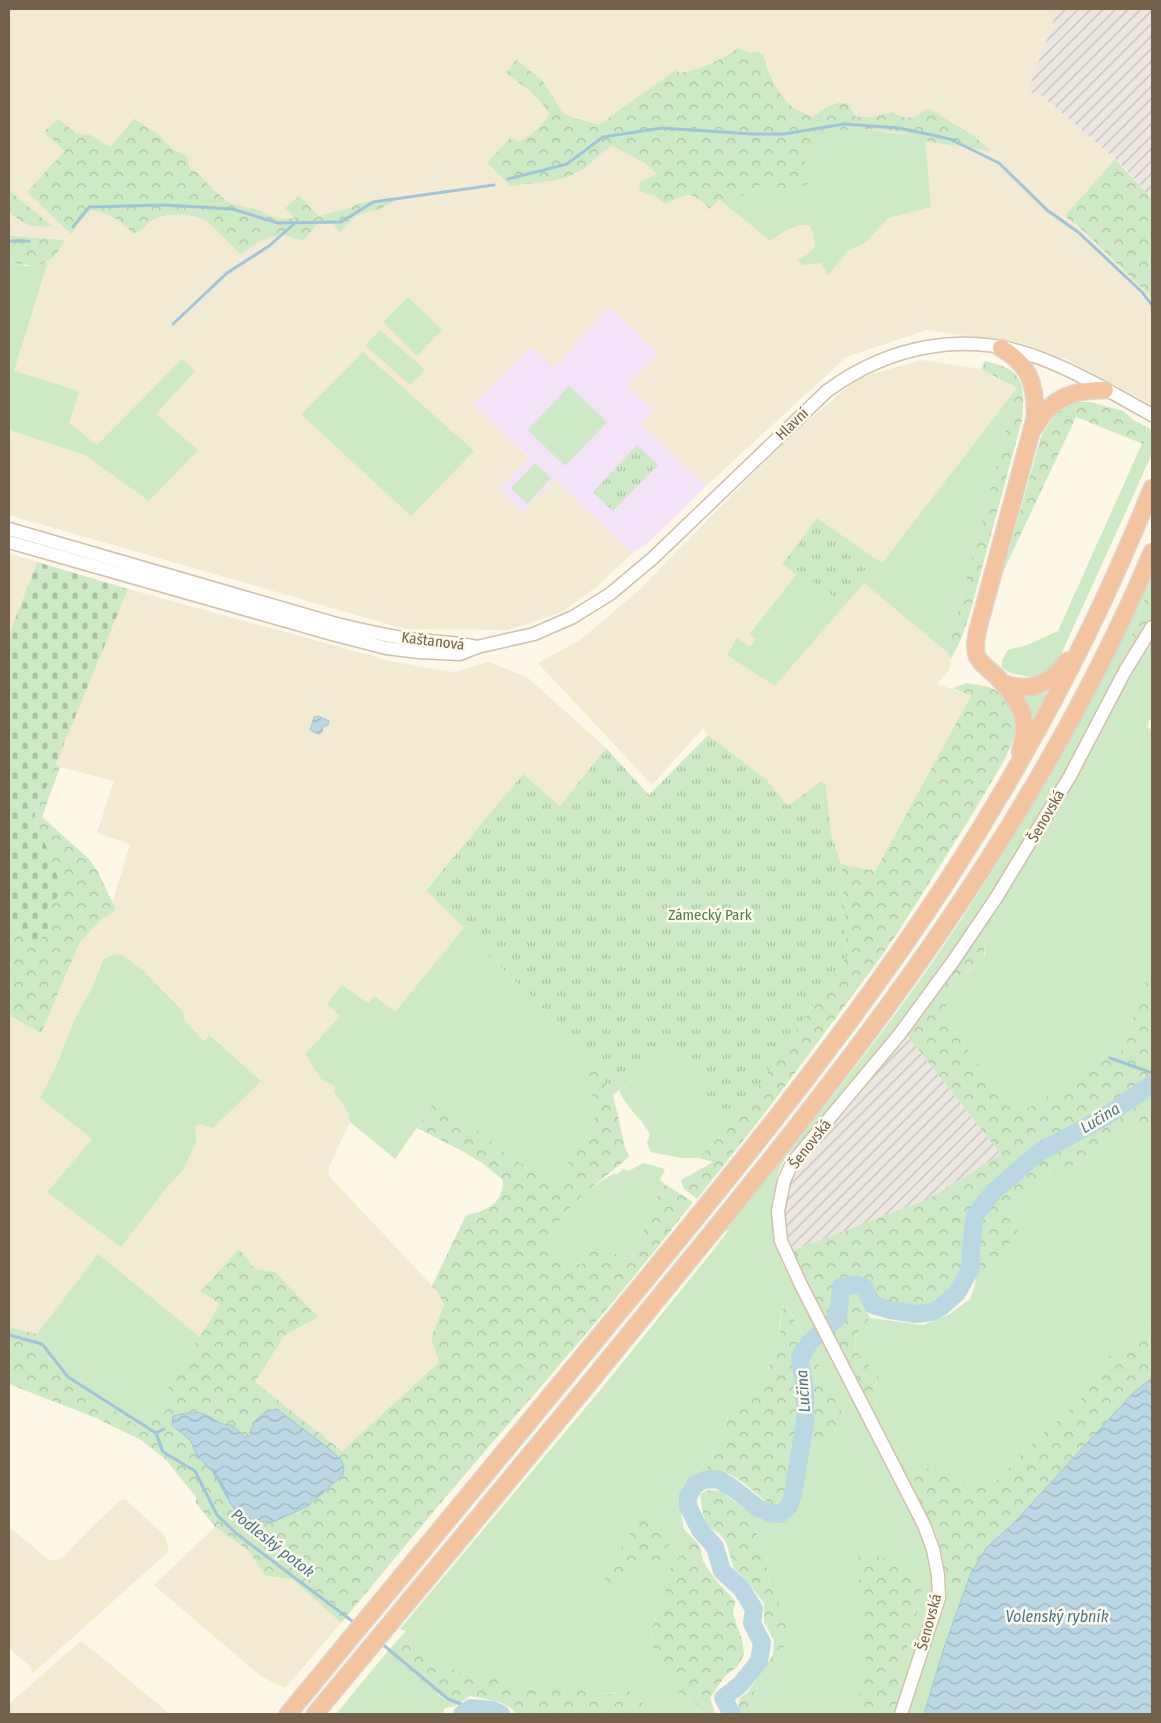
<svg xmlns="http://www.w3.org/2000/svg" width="1161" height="1723" viewBox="0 0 1161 1723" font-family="'Fira Sans Condensed',sans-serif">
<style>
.residential{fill:#f3ead4;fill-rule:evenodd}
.industrial{fill:url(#industrial-furrows)}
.education{fill:#f4e2f8}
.green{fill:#cde9c5}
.forest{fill:url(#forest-crowns)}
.cemetery{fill:url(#cemetery-stones)}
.park{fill:url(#park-tufts)}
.water{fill:url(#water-waves);stroke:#a1c5d6}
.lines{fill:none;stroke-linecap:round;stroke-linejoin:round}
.stream{stroke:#a1c5d6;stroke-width:3}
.river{stroke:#bbd7e4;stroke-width:18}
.secondary-casing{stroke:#d0c1aa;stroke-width:15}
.highway-casing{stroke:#dbd6d0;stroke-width:19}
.secondary{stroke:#fff;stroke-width:12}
.highway{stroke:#f3c49f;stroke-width:16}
.labels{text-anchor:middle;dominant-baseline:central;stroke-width:5;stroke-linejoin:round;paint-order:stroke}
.street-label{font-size:15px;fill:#74614b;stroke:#fefaec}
.park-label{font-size:15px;fill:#4e7f46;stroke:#fefaec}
.water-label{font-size:16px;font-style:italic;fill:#49768d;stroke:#fefaec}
</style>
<defs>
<pattern id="industrial-furrows" width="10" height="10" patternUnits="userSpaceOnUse" patternTransform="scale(1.25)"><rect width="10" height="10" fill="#ece7e0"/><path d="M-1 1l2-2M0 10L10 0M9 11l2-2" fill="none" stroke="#c4bfb8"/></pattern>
<pattern id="forest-crowns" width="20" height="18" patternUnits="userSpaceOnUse" patternTransform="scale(1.25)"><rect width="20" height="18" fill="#cde9c5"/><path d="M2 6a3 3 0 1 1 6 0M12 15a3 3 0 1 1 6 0" fill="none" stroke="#abc0a2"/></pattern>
<pattern id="cemetery-stones" width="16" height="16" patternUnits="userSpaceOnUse" patternTransform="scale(1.25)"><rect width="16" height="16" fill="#cde9c5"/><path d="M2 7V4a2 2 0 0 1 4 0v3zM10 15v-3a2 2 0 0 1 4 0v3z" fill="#abc0a2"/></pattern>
<pattern id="park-tufts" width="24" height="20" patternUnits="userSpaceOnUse" patternTransform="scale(1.25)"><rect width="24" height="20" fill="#cde9c5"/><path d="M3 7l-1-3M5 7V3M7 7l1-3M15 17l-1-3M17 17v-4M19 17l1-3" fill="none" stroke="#abc0a2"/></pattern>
<pattern id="water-waves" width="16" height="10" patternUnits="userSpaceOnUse" patternTransform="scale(1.25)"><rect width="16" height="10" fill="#bbd7e4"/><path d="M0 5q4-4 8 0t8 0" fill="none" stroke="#9db2bb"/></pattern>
</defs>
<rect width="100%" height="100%" fill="#fcf7e6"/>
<!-- residential -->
<g class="residential">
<path d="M9 9H1058L1027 93H1039L1115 159 1065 216 1086 233 1152 298V405L1066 359 1027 345 927 330 846 357 706 486 640 424 628 386 581 339 554 368 517 446 530 459 499 490 523 512 555 479 623 545 632 553 599 585 562 612 508 630 405 629 9 515V387L48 263 9 262Z"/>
<path d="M921 360 981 369 1017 388 882 563 817 518 782 564 796 575 749 633 756 639 750 647 775 686 864 582 947 652 951 659 950 669 937 684 971 696 875 871 841 864 831 833 826 786 788 806 766 779 708 735 703 728 652 785 538 663 580 640 638 591 793 433 859 378Z"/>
<path d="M9 553 37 562 9 635Z"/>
<path d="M128 589 394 662 453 672 489 662 528 678 606 748 560 806 523 775 426 889 464 928 395 1012 376 996 368 1003 342 985 340 1016 305 1054 335 1085 334 1092 348 1114 350 1122 330 1165 328 1175 437 1291 444 1305 431 1338 439 1362 342 1451 255 1382 285 1335 275 1273 255 1269 239 1249 201 1291 220 1304 200 1337 98 1255 37 1334 9 1327V1017L41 1032 80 942 101 920 116 910 112 904 130 844 97 833 114 781 60 767 55 764ZM122 955 144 971 183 1010V1020L204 1041 211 1035 261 1081 195 1128V1135L183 1170 163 1192H47L92 1139 40 1098 58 1062 74 1020 92 988 103 960Z"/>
<path d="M122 1499 126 1500 165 1536 169 1551 33 1673 30 1666 9 1648V1527L48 1559 57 1561 63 1557 92 1527Z"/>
<path d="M215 1527 248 1550 265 1576 292 1579 341 1623 285 1688 262 1677 154 1585Z"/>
<path d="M81 1641 89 1647 170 1714H9V1704Z"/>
</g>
<!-- industrial -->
<g class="industrial">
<path d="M1058 9H1152V199L1121 164 1039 93H1027Z"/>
<path d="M906 1034 1001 1154 928 1199 791 1251 785 1234 784 1222V1205L792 1178 808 1152 850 1103Z"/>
</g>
<!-- education -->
<path class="education" d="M609 307 658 353 628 386 654 410 640 424 706 486 648 543 632 553 623 545 555 479 523 512 499 489 530 458 473 404 532 346 554 368Z"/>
<!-- green -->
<g class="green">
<path d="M860 129 917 136 925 141 931 207 888 218 866 242 848 251 828 276 821 263 803 265 797 260 808 254 815 247 814 235 810 226C796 221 781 234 770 241L719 199C737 200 744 197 758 185L770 188 795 190 814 180C803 163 801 159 812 139L809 133 834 130Z"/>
<path d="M9 262 26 266 48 262 14 371 79 391 69 423 97 445 182 359 195 371 156 414 198 450 149 501 85 455 9 430Z"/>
<path d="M408 297 442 330 417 356 383 322Z"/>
<path d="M380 330 425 370 410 385 365 345Z"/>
<path d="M363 352 474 451 411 516 301 414Z"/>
<path d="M569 386 607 422 565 466 528 430Z"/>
<path d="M1017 388 947 652 864 583 775 686 727 655 737 638 750 647 756 639 749 634 796 575 782 564 817 518 882 563Z"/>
<path d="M1149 428 1152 430V454L1058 661 1036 678 1010 673 1002 668V660L1008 650 1027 645 1058 631Z"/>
<path d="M535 463 551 478 527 504 511 488Z"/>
<path d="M1152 571V582L1133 627 1131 644 1137 639 1077 751 1026 840 970 930 902 1023 811 1135 788 1154 782 1164 777 1176 774 1202V1224L775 1243 783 1264 901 1491 926 1545 932 1574V1603L917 1654 903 1687 898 1679 920 1604 895 1562 872 1555 863 1604 865 1618 860 1631 866 1660 861 1680 857 1714H752L751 1706 756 1687 767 1674 784 1647 790 1631 775 1594 769 1585 766 1554 756 1532 754 1521 757 1518C763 1520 770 1523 777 1522 798 1519 804 1469 805 1451L838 1429 849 1426 810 1347 784 1300 779 1329 778 1342 765 1378 740 1401 728 1417 718 1450 702 1475 683 1486 679 1500 686 1542 685 1549 666 1573V1591L651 1631 652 1645 659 1670 671 1680 680 1694 696 1703 698 1707 696 1714H656L646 1708 640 1700 615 1692 599 1695 560 1684 547 1690 524 1688 506 1682 495 1676H472L448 1667 429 1656 412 1650 406 1631 400 1629 598 1393 716 1247 728 1231 726 1230C791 1148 859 1066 920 980 1010 852 1088 715 1152 571Z"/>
<path d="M1152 638V719L1149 721 1147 727 1152 730V971L1139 995 1126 1046 1119 1053 1089 1061 1066 1084 1051 1094 1028 1108 1017 1109 1007 1106 985 1082 981 1067 956 1034 946 1010V996L952 984 959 976 972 969 985 954 984 947 986 940 978 936C1009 889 1039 842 1066 794 1095 742 1121 688 1152 638Z"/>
<path d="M1047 693 1033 718 1024 696Z"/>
<path d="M462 930 528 993 588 1054V1086L597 1106V1112L587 1137 577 1146 561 1176 552 1187 441 1103 435 1102 395 1159 350 1122 348 1113 334 1092 335 1086 322 1080 305 1054 340 1016 327 1004 342 985 368 1003 375 996 395 1012Z"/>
<path d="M114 954 122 955 144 971 183 1011 184 1020 204 1041 210 1035 261 1081 213 1128 200 1124 195 1128 196 1143 183 1170 163 1192 121 1247 47 1192 92 1139 40 1098 58 1062 74 1020 92 988 103 960Z"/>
<path d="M665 1041 685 1054 708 1074 696 1092 737 1117 699 1158H681L651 1152 647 1143 650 1134C641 1118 627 1108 619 1091L644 1071Z"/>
<path d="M1152 1122V1324L1109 1356 1081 1400 1030 1445 997 1480 984 1483 973 1485 951 1472 919 1468 905 1477 872 1410 877 1407C873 1397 870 1392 877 1383 875 1379 874 1371 872 1368 869 1365 865 1363 862 1360 848 1345 858 1330 870 1318L923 1325 950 1314 970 1299 974 1288 988 1268 1015 1238 1018 1230 1008 1217 1016 1203 1046 1178 1083 1161 1098 1147 1120 1135 1127 1128 1145 1126Z"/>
<path d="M643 1163 665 1169 660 1180 666 1185 661 1188 631 1260 592 1245 581 1265 544 1248C558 1216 585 1189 615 1173L616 1175 623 1169 629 1171Z"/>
<path d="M98 1254 200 1337 143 1429 70 1382 42 1348 37 1334Z"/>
<path d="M971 1573 944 1648 924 1714H907L947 1594 954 1592Z"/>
<path d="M388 1651 442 1698 455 1706 445 1708 442 1714H336Z"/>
</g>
<!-- forest -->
<g class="forest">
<path d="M738 48 750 53 757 52 764 55C764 70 782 100 795 109 800 112 808 114 813 117 824 110 834 99 848 104L856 117H872L892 112C909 121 913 119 928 108L974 136 991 151 925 141C900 125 838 129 809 133L813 139C802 156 802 165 815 180L795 190 770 188 758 185C744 197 738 200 719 199L710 209C703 203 693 191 683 196 675 199 672 202 664 203L654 195 646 194 639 190 640 182 657 174 645 163 613 146C599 152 597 159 586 167 566 183 535 182 511 186L487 163 511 137 519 142C532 135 541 127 549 115 542 97 521 85 506 73L516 60 542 80 562 112 571 117 599 125 677 69 679 73C700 70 721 60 738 48Z"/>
<path d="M58 119 77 134 91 135 106 145 111 146 134 119 159 135 172 149 187 156 190 169 198 173 208 185 224 199 232 204 258 210 279 219 295 218 285 208 299 196 319 216 350 208 359 203 394 198 397 200 378 210 370 211 356 216 340 232 333 223 317 224 303 241C298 240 293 237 288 236 268 233 255 245 240 254 231 245 216 228 206 221 192 213 170 213 156 218 147 222 143 231 134 234 119 220 112 214 91 210L80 221 71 234 27 192 65 151 44 132Z"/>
<path d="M1115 159 1152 199V298L1086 233 1065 216Z"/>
<path d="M9 190 52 226C29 228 27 225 9 212Z"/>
<path d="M9 236 64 240C53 267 35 268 9 262Z"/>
<path d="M985 361C1024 369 1025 384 1022 420L969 616 961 639 951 659 947 652 1017 388 981 369Z"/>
<path d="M1078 402H1091L1123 411 1133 420 1149 428 1143 444 1076 417 1003 572 1041 437 1057 410Z"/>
<path d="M1152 582V619L1137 639 1131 644 1133 627Z"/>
<path d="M967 683 990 687 1003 695 1014 716 1015 735 1005 759 970 818 898 932 878 961 771 1105 697 1199 683 1188 681 1180 713 1162 699 1158 737 1117 847 956 841 864 875 871 971 696 952 688Z"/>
<path d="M55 764 60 767 42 817 89 859 98 872 116 910 101 920 80 942 41 1033 9 1016V924L37 944 49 928 51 904 63 891 43 838 33 819Z"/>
<path d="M978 936 986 940 984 947V958L981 963 959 976 952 984 946 996V1010L956 1034 981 1067 985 1082 1007 1106 1017 1109 1028 1108 1051 1094 1066 1084 1089 1061 1119 1053 1126 1046 1139 995 1152 971V1122L1145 1126 1127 1128 1120 1135 1098 1147 1083 1161 1046 1178 1016 1203 1008 1217 1018 1230 1015 1238 988 1268 974 1288 978 1269V1245L983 1216 997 1197 1038 1164 1031 1153 1009 1173 995 1180 975 1206 972 1217 967 1245 966 1269 953 1290 937 1303 920 1308 886 1302 875 1296 868 1283 859 1280 832 1284C837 1297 838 1312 827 1323L791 1251 928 1199 1001 1154 906 1034Z"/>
<path d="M588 1054 613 1095 625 1147 629 1157C598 1183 560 1208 544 1248L581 1265 592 1245 631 1260 661 1188 666 1185 693 1202C616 1302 532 1396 450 1492 413 1536 377 1580 341 1623L292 1579 265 1576 248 1550 215 1527 196 1503V1497L167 1461 141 1440 96 1418 9 1384V1327L37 1334 42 1348 70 1382 143 1429 220 1304 201 1291 239 1249 255 1269 275 1272 318 1317 285 1335 255 1382 342 1451 439 1362 431 1338 444 1305 437 1291 432 1286 466 1215C486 1212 504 1203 503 1180L482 1163 466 1153 417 1128 434 1102 441 1103 552 1187 561 1176 577 1146 587 1137 597 1112V1106L588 1086Z"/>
<path d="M845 1291H854L859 1294 870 1318C842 1347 857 1353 879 1375 874 1392 869 1388 877 1407L872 1410 832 1330C847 1315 847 1313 845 1291Z"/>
<path d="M784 1300 807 1343 798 1359 802 1391 803 1409 785 1492 780 1503 771 1506C758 1495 741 1478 726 1473 718 1471 710 1473 702 1475L718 1450 728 1417 740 1401 765 1378 778 1342Z"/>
<path d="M1152 1324V1378L1133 1393 1012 1525 987 1547 971 1573 954 1592 947 1594 942 1555 936 1534 905 1477 919 1467 951 1472 973 1485 984 1483 997 1480 1030 1445 1081 1400 1109 1356Z"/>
<path d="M810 1347 849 1426 838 1429 805 1451 808 1422 807 1388 803 1358Z"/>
<path d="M707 1490 720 1491 757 1518 754 1521 756 1532 766 1554 769 1585 775 1594 780 1605 787 1611 790 1618V1631L784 1647 767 1674 756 1687 751 1706 752 1714H741L738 1706 740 1698 748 1692 773 1655 774 1640 764 1622V1603L747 1581 734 1569 726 1542 719 1533 707 1526 703 1513 700 1495Z"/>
<path d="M647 1517 654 1519 659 1534 668 1537 671 1541C664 1558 660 1567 640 1561L627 1580 617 1588 609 1586 605 1580 606 1571 635 1526Z"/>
<path d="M683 1528 700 1546 703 1561 714 1578 735 1601 733 1614 742 1640 744 1655 737 1667 725 1676 710 1698 715 1714H696L698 1707 696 1703 680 1694 671 1680 659 1670 652 1645 651 1631 666 1591V1573L685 1549 686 1542Z"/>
<path d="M858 1550 895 1562 922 1583 920 1604 898 1679 903 1687 894 1714H857L861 1680 866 1660 860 1631 865 1618 859 1584Z"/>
<path d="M406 1631 412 1650 429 1656 448 1667 472 1676H495L506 1682 524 1688 547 1690 560 1684 599 1695 629 1691C640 1698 645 1708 656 1714H516C508 1701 484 1699 470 1696L455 1706 429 1688 388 1651Z"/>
</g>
<!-- cemetery -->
<path class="cemetery" d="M37 562 128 589 33 819 43 838 63 891 51 904 49 928 37 945 9 924V635Z"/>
<!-- park -->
<g class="park">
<path d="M637 445 658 465 613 511 593 492Z"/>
<path d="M816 521 873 560 839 600 785 562Z"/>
<path d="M708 735 766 779 788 806 822 781 826 786 831 833 841 864 847 956 737 1117 696 1092 708 1074 685 1054 665 1041 644 1071 613 1095 588 1054 528 993 462 930 464 928 426 890 523 774 560 806 606 748 649 795Z"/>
</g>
<!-- water -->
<g class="water">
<path d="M318 716 329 721 328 725 323 727 322 732 318 734 310 730 314 717Z"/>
<path d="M1152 1378V1714H924L944 1648 971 1573 987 1547 1012 1525 1133 1393Z"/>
<path d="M277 1409 332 1451 342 1461 344 1469 343 1475 308 1506 273 1522H251L239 1516 230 1503 221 1479 198 1457 190 1440 172 1425 173 1416C183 1414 197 1410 206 1415 218 1420 218 1425 232 1425L245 1437H249C253 1419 260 1413 277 1409Z"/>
</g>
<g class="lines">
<!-- stream -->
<g class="stream">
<path d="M508 179 567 164 603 137 662 128 752 134H784L844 124 899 128 950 139 999 163 1047 210 1078 232 1142 292 1152 305"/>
<path d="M73 227 89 207 164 205 232 209 278 223 341 222 373 202 494 185"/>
<path d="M9 241H29"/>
<path d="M173 324 227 273 269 246 295 223"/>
<path d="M1110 1058 1152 1073"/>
<path d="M9 1335 42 1344 68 1377 156 1433 163 1452 195 1471 217 1515 237 1534 356 1624"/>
<path d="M156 1433 164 1429"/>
<path d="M213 1470 228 1497"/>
<path d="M381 1643 448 1699 471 1708"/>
</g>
<!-- river -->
<g class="river">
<path d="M462 1714 471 1708 492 1710 501 1714"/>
<path d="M732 1714 723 1698 741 1684 759 1661 762 1643 752 1623 754 1609 741 1588 722 1571 715 1547 700 1530 688 1506V1496L695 1485 704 1480 718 1479 734 1489 758 1508 769 1513 780 1514 789 1506 793 1494 805 1422V1392L800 1358 809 1343 838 1317 841 1287 856 1285 864 1287 873 1305 890 1310 916 1314 932 1312 941 1307 957 1293 970 1270 971 1247 975 1215 994 1191 1038 1153 1103 1118 1152 1084"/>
</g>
<defs>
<g id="secondary">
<path d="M9 529 333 623C361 630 389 637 418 640 438 642 457 642 477 647"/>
<path d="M9 542 332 634 386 648 419 652 460 654 477 647 534 634 573 617 610 594 653 558 827 391C890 345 965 330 1040 358 1079 373 1116 395 1152 415"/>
<path d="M901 1714 939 1598 938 1575 933 1549 924 1525 801 1285 781 1241 778 1211 784 1181 792 1163 899 1035 954 960 996 898 1070 776 1125 671 1152 627"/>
</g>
<g id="highway">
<path d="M1001 348C1030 365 1036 385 1035 418L978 629C976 638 974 648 977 656 980 663 987 668 993 673 1017 697 1032 716 1020 751"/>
<path d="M1036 426C1049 398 1076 389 1105 390"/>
<path d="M1004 684C1033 692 1049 685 1067 661"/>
<path d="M288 1714C400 1578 513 1442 625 1305 737 1169 849 1031 946 883 1027 758 1097 626 1152 488"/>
<path d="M315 1714C370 1647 426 1581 481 1514 550 1431 619 1347 687 1263 869 1041 1040 818 1152 552"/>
</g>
</defs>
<!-- secondary casing -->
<use href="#secondary" class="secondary-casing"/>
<!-- highway casing -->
<use href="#highway" class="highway-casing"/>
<!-- secondary -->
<use href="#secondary" class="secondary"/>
<!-- highway -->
<use href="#highway" class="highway"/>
</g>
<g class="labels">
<!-- street labels -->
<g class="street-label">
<text transform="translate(792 424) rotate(-44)">Hlavní</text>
<text transform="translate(433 641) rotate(7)">Kaštanová</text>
<text transform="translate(1046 816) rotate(-60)">Šenovská</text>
<text transform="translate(810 1144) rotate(-52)">Šenovská</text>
<text transform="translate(929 1622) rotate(-75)">Šenovská</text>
</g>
<!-- park labels -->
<g class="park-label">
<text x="710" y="915">Zámecký Park</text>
</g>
<!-- water labels -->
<g class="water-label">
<text transform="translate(1100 1118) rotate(-31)">Lučina</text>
<text transform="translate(803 1391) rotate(-94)">Lučina</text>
<text transform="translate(273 1543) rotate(38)">Podleský potok</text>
<text x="1057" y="1616">Volenský rybník</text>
</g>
</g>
<!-- border -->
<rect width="1161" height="1723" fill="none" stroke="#74614b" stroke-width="20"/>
</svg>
